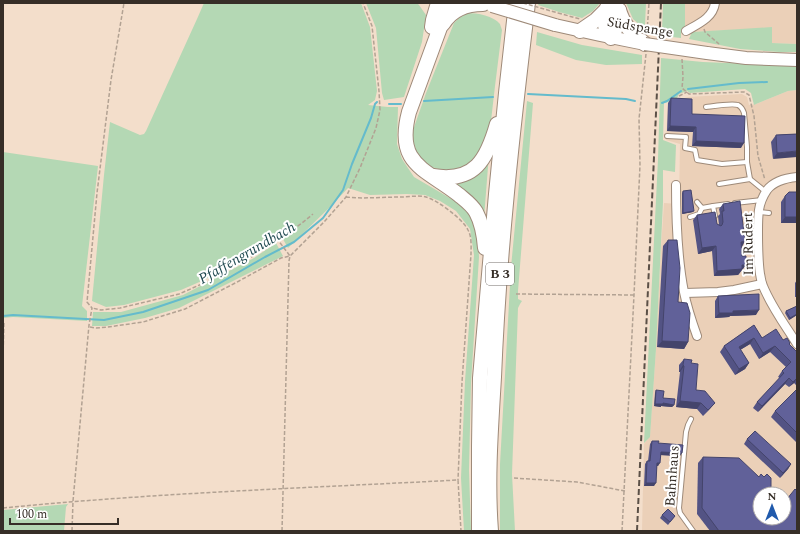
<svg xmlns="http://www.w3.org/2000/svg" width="800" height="534" viewBox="0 0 800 534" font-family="Spectral,serif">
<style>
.built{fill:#ebd0b8;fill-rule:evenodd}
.green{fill:#b4d8b4}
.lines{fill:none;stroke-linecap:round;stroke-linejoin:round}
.stream{stroke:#64bbcc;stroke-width:2}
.service-casing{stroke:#9e8a79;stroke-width:6}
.minor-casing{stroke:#9e8a79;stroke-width:10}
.secondary-casing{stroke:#9e8a79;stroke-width:14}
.trunk-casing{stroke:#9e8a79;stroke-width:16}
.path{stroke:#b2a293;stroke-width:1.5;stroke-dasharray:4 2;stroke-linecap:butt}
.service{stroke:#fff;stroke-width:4}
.minor{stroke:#fff;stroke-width:8}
.secondary{stroke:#fff;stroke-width:12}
.trunk{stroke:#fff;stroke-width:14}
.rail{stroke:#5b5047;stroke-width:2;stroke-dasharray:6 3;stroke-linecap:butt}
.secondary-bridge-casing{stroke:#9e8a79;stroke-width:14;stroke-linecap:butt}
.path-bridge{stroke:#b2a293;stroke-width:1.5;stroke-dasharray:4 2;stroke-linecap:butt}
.secondary-bridge{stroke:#fff;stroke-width:12}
.wall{fill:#535384}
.shaded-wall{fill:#44446b}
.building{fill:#616199;stroke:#44446b}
.labels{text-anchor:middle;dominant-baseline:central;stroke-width:4;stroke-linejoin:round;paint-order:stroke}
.shield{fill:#fff;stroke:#726d68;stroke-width:1}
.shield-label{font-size:13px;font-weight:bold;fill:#362e27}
.street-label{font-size:14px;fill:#362e27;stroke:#fff}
.water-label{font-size:15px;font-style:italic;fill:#1f484f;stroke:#fff}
</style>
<rect width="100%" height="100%" fill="#f3decb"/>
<!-- built -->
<g class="built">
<path d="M685 3H797V44L772 43V28L692 32 685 27Z"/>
<path d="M797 90V531H642L644 444 650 436 656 349 661 248 664 203 679 204 680 144 666 140 668 103 688 97 742 94 747 97 749 105 756 104 788 91ZM760 494H784V518H760Z"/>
</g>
<!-- green -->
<g class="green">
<path d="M204 3H361L370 27 377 91 375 100 368 105 388 107H398L397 144 402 159 414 177 460 204 470 211 477 222 479 257 471 383 469 470 471 531H464L461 478 465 381 474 255 470 229 456 211 440 201 425 195 407 194 370 195 348 188 332 205 288 248 279 232 251 253 204 280 181 290 124 305 106 307 92 301 104 175 110 122 140 135 144 134 146 131 197 19Z"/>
<path d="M366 3H417L419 5 426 15 422 42 404 97 384 100 382 93 376 28Z"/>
<path d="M539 3H600L593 11 582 18 559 12 538 5Z"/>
<path d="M626 3H646L645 25H640L633 19Z"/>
<path d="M663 3H685V27L681 33V38L663 36 662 32Z"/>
<path d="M468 13C477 13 494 16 500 24 500 24 502 30 502 30L495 86 491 121 481 152 465 168 454 171 442 170 428 166 421 161 412 145 413 130 426 93 454 23 459 18Z"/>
<path d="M772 27V43L797 44V52H779L740 49 689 39 692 32Z"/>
<path d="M537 32 582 45 642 55V64L606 65 576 60 536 45Z"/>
<path d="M661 58 703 62 797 66V90L788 91 756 104 754 105 751 93 745 89 690 93 687 91 679 94 676 100 664 103 663 140 676 145 675 172 663 170V202L656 349 650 437 644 443 658 159Z"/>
<path d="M527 101 533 103 518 291V299L522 301 520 304 518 308 512 474 515 531H500V464L511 267Z"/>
<path d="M3 152 98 166 82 306 87 311V321L13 317 3 318Z"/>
<path d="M489 154 484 218 443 179Z"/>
<path d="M276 243 283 256 179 308 145 318 106 326H92L93 312H121L183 295 254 258Z"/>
<path d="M68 504 66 507 64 531H3V510Z"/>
</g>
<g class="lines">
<!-- stream -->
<g class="stream">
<path d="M688 89 739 83 767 82"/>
<path d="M528 94 626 99 635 101"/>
<path d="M424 101 493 97"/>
<path d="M662 103 667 101 681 91"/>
<path d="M389 104H401"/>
<path d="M3 316 13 315 104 320 143 312 208 290 265 257 294 242 323 218 343 190 352 164 371 118 375 104 377 102"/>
</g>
<defs>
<g id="service">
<path d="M706 107C714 106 732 103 738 105 742 107 743 110 744 113L747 147V162L750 179 766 192"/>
<path d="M667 136 686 137 685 148 695 150 697 160 722 164 747 162"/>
<path d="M719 184 750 179"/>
<path d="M697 202 702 208 713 206"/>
<path d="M735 203 762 200"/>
<path d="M759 212 769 213"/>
<path d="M715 216 713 206 728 204"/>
<path d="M690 217 699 214 702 208"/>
<path d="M742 250 758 247"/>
<path d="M691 419 688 425 686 432 679 508 680 513 693 531"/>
</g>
<g id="minor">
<path d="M686 31C698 24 713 18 715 3"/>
<path d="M797 177C786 178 774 181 767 190 763 196 760 203 759 210 758 217 758 224 758 231 758 246 758 260 760 274 761 278 761 282 763 286 771 306 785 325 797 344"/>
<path d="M676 185C676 221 677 257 684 292 687 307 692 322 697 336"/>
<path d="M685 293 718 292 734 290 762 284"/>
</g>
<g id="secondary">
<path d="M555 25 600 35 645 44"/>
<path d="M707 53 746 58 797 60"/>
</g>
<g id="trunk">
<path d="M449 3 409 112C395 165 425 168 459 195 465 200 472 205 476 212 482 223 484 235 485 248"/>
<path d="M609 3C604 14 602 28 611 38 617 29 618 20 619 10"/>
<path d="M619 10C624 27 632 32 645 44"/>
<path d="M443 24C452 9 467 4 483 4"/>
<path d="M432 27 433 20 438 3"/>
<path d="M580 31 596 20 606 10"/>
<path d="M433 176C475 183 487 159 497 124"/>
<path d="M479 531V446L480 378 496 194 506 93 516 3"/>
<path d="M491 531C487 480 491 428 494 377 499 252 513 127 528 3"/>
</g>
</defs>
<!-- service casing -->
<use href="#service" class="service-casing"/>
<!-- minor casing -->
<use href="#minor" class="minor-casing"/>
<!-- secondary casing -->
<use href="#secondary" class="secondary-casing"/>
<!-- trunk casing -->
<use href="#trunk" class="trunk-casing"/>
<!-- path -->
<g class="path">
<path d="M558 13 580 19"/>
<path d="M704 29 705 32 719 44"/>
<path d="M647 32 649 3"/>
<path d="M682 59 683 77 682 88 689 94 744 92 749 95 754 116 758 156 765 180"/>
<path d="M679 96 687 92"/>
<path d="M346 197C364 199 383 197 401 197 409 197 418 195 426 197 437 200 463 219 468 230 472 237 471 247 471 254L462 382 458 480"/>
<path d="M278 240 302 223 313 214"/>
<path d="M516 294 634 295"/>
<path d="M90 327 96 328 108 327 143 322 185 309 239 281 281 258 290 256 278 240H275L253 256 204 283 179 294 120 308 101 310 92 308"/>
<path d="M3 357 4 322"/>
<path d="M514 478 577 482 625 491"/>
<path d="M3 508C154 493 306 488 458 480L461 531"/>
<path d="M72 531 73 501 89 325 92 308 87 302 97 193 111 80 124 3"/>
<path d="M282 531 289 261 290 256 324 222 346 197 360 168 376 128 380 110 379 91 372 26 363 3"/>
<path d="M622 531 634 295 640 165 639 119 646 54"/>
</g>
<!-- service -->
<use href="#service" class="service"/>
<!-- minor -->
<use href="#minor" class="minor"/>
<!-- secondary -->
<use href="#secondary" class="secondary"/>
<!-- trunk -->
<use href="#trunk" class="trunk"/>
<!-- rail -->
<path class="rail" d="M637 531 661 3"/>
<defs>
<g id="secondary-bridge">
<path d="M492 6 555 25"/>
<path d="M645 44 707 53"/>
</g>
</defs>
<!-- secondary-bridge casing -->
<use href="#secondary-bridge" class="secondary-bridge-casing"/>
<!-- path-bridge -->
<g class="path-bridge">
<path d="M523 3 558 13"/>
<path d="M637 29 641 33 647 34"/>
</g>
<!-- secondary-bridge -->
<use href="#secondary-bridge" class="secondary-bridge"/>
</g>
<!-- wall -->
<g class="wall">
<path d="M671 98 692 114 741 148 692 146 693 132 667 131 668 103Z"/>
<path d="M797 134 773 159 771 142 776 135Z"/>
<path d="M683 191 693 212 682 214V193Z"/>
<path d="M785 196 797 223H781V202Z"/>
<path d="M723 204 742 247H741L742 256 746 265 738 275 714 276 712 251 698 254 693 220 697 215 719 225 718 216 720 214 719 209Z"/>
<path d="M668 240 678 302 688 342 684 349 657 347 663 246Z"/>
<path d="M797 280V297H795V283Z"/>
<path d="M718 296 756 315 730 316 729 317 715 318V301Z"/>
<path d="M797 306V315L789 320 785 313 786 311Z"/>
<path d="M754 325 762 338 783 340 789 344 797 352V386L794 383 789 387 785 384 758 412 753 408 757 402 780 378 778 377 782 371 786 367 770 352 759 359 750 344 740 350 749 363 745 369 735 375 720 352 724 346Z"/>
<path d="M684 359 691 363 696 390 715 403 710 409 703 416 697 409 676 407 680 372H679V365Z"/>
<path d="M656 390 663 398 674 405 672 407 661 406V407L654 406 655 393Z"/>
<path d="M797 391V443L771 417 775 411Z"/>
<path d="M747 439 791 464 788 469 780 478 744 444Z"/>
<path d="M652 441 658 443 680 456 661 455 658 466H657L654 486H644L645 464 647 461H648L650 444Z"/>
<path d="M703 457 760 494 797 531H710L697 514 698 463Z"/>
<path d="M662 515 675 516 668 525 660 518Z"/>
</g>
<!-- shaded-wall -->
<g class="shaded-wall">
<path d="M670 126 696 127 693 132 667 131Z"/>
<path d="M696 141 744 143 741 148 692 146Z"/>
<path d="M797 151V157L773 159 777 153Z"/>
<path d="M694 211 693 212 682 214 683 213Z"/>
<path d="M785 217H797V223H781Z"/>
<path d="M745 241 742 247 737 248 741 242Z"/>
<path d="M716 246 712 251 698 254 702 248Z"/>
<path d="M742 265H746L738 275 714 276 717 271Z"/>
<path d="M759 310 756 315 730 316 729 317 715 318 719 313 733 311Z"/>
<path d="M797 314V315L789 320 790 318Z"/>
<path d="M754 338 750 344 735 353 739 347Z"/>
<path d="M662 341 688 342 684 349 657 347Z"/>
<path d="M775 346 770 352 759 359 763 353Z"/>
<path d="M749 363 745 369 735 375 739 369Z"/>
<path d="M683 365 684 366 680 372H679Z"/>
<path d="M789 378 785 384 758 412 762 406Z"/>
<path d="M797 378 794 383 789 387 793 382Z"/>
<path d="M680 401 701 403 697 409 676 407Z"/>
<path d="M663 403 674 405 672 407 661 406V407L654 406 655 404Z"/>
<path d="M661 452 682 453 680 456 659 455Z"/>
<path d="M657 463H660L658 466H655Z"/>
<path d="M791 464 788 469 780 478 783 473Z"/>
<path d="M646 483H656L654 486H644Z"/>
</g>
<!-- building -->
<g class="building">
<path d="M671 98 692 99V114L745 116 744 143 696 141V127L670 126Z"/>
<path d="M797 134V151L777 153 776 135Z"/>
<path d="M691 190 694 211 683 213V191Z"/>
<path d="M789 192H797V217H785V196Z"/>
<path d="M740 201 745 241 741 242 742 256H746V265H742V269L717 271 716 246 702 248 697 215 715 212 717 224 721 226 722 225 723 222 722 211H724L723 204Z"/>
<path d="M668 240H677L680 268 678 302 687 303 690 313 688 342 662 341Z"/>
<path d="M759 294V310L733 311V313H719L718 296Z"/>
<path d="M797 306V314L790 318 786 311Z"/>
<path d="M754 325 762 338 776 329 783 340 787 338 790 343 789 344 797 352V378L793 382 789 378 762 406 757 402 784 373 782 371 791 362 775 346 763 353 754 338 739 347 749 363 739 369 724 346Z"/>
<path d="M684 359 692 360 691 363 698 364 696 390 705 391 715 403 708 410 701 403 680 401 684 366 683 365Z"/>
<path d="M656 390 664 391 663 398 675 399 674 405 663 403V404H655Z"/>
<path d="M796 390 797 391V433L775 411Z"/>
<path d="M755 431 791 464 783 473 747 439Z"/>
<path d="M652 441H659L658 443 683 445 682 453 661 452 660 463H657L656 483H646L647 461H650Z"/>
<path d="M703 457 739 458 759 477 761 474 764 477 767 474 771 478V494H760V518H784V499H787L795 489 797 491V531H719L702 508Z"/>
<path d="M668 509 675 516 670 522 662 515Z"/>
</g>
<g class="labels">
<!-- shield labels -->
<rect class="shield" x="486" y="263" width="28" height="22" rx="3"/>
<g class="shield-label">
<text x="500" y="274">B 3</text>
</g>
<!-- street labels -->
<g class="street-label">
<text transform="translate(640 27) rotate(10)">Südspange</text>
<text transform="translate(748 244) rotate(-91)">Im Rudert</text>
<text transform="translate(672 476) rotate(-86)">Bahnhaus</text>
</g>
<!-- water labels -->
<g class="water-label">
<text transform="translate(247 253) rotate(-30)">Pfaffengrundbach</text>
</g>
</g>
<!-- border -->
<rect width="800" height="534" fill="none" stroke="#362e27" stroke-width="8"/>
<!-- north arrow -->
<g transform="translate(772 506)"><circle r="19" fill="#ffffff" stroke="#afaba9"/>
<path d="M0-3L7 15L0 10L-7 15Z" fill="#205aac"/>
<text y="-6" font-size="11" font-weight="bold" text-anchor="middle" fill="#362e27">N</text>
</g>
<!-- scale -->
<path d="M10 518v6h108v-6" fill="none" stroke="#362e27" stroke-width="2"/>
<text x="16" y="518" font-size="12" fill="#362e27" stroke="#ffffff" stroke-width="3" paint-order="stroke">100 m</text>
</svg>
